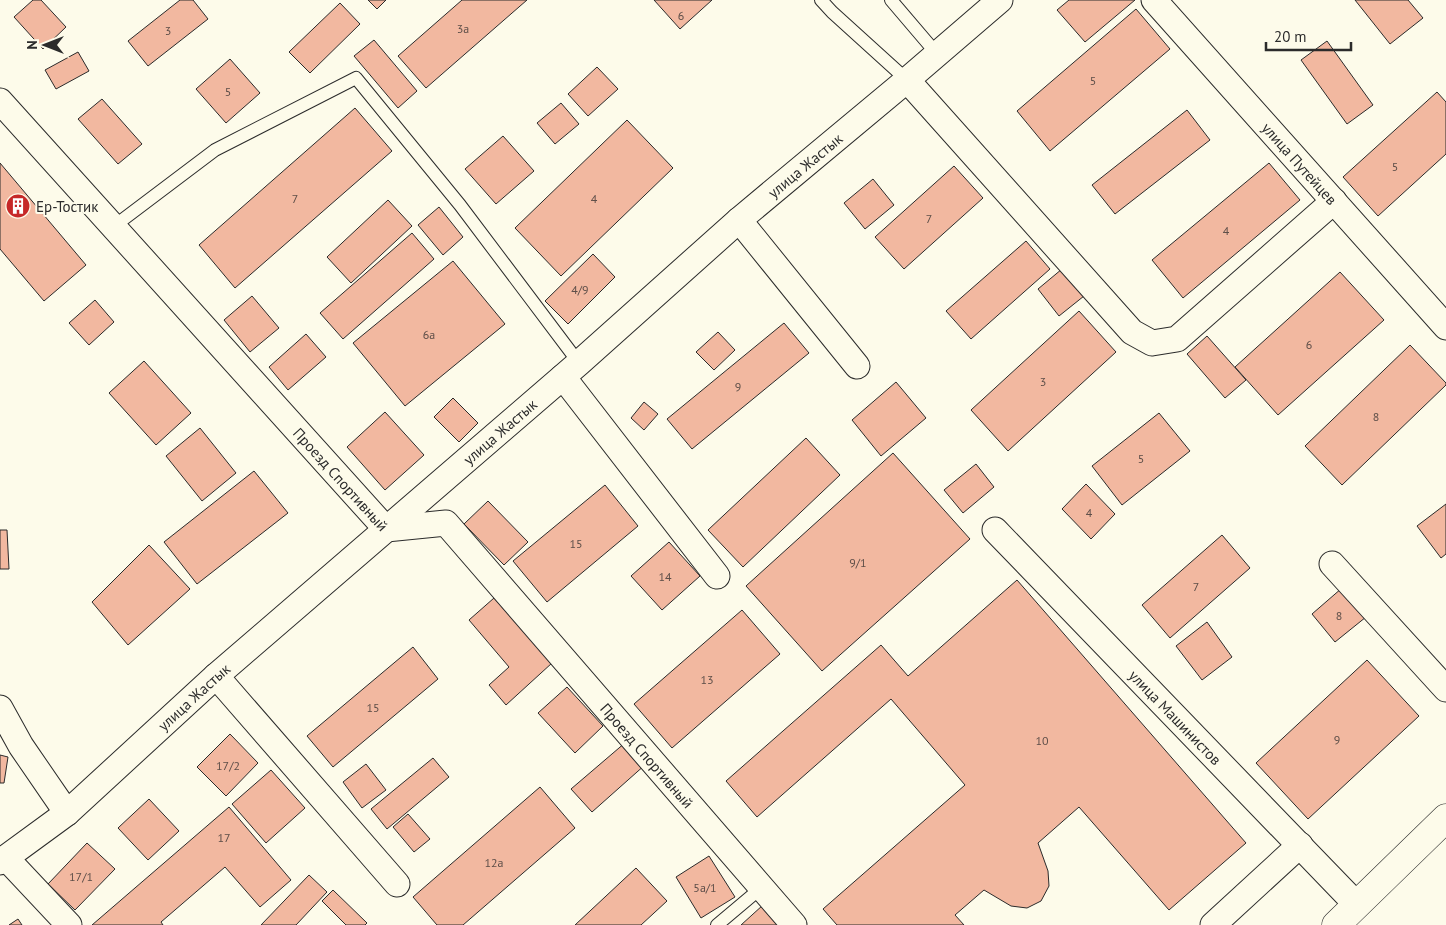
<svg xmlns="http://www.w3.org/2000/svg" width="1446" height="925" viewBox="0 0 1446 925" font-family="'PT Sans',sans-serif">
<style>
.building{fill:#f2b8a0;stroke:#2b2b2b}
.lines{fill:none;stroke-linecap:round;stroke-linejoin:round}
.service-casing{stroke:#2b2b2b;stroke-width:14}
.minor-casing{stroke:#2b2b2b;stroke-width:27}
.tertiary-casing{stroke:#2b2b2b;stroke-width:29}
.service{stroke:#fdfbea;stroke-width:12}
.minor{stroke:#fdfbea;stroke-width:25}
.tertiary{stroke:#fdfbea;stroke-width:28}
.labels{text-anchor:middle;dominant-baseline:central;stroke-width:4;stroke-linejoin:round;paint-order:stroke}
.number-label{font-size:12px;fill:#5d4e48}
.street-label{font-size:15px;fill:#2b2b2b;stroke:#fdfbea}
.poi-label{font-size:15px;fill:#2b2b2b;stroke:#fdfbea;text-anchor:start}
</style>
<rect width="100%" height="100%" fill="#fdfbea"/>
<!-- building -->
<g class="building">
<path d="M33 0H41L66 27 43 49 14 17Z"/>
<path d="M180 0H193L208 19 148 66 128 41Z"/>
<path d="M368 0H386L377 9Z"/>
<path d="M462 0H527L426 88 398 56Z"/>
<path d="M654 0H712L680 29Z"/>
<path d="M1069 0H1135L1085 42 1057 10Z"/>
<path d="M1355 0H1408L1423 18 1390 44Z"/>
<path d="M340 3 360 24 310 73 289 52Z"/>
<path d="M1136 9 1170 49 1050 151 1017 111Z"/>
<path d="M374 40 417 91 398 108 354 56Z"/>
<path d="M1327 41 1373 105 1347 124 1301 60Z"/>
<path d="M78 52 89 71 56 89 45 70Z"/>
<path d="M230 59 260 93 226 123 196 89Z"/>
<path d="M597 67 618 89 588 116 568 94Z"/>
<path d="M1437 92 1446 102V154L1378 216 1343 177Z"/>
<path d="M102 99 142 144 118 164 78 119Z"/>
<path d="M561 103 579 124 555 144 537 123Z"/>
<path d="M355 108 392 151 235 288 199 245Z"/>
<path d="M1187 110 1210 140 1115 214 1092 185Z"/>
<path d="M627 120 673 168 561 276 515 228Z"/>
<path d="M503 136 534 171 496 204 465 169Z"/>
<path d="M0 163 86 265 44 301 0 249Z"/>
<path d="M1269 163 1300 200 1183 298 1152 260Z"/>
<path d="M954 166 983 198 904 269 875 237Z"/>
<path d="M873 179 894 205 865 229 844 203Z"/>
<path d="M388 200 412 226 351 283 327 257Z"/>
<path d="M439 207 463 237 443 255 418 225Z"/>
<path d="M412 233 434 259 343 339 320 313Z"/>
<path d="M1026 241 1050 269 971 339 946 311Z"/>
<path d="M593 254 615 277 568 324 545 301Z"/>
<path d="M453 261 505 324 405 406 353 343Z"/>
<path d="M1062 269 1084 296 1059 316 1038 289Z"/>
<path d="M1340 272 1384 320 1278 415 1235 367Z"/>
<path d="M252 296 279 328 250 352 224 320Z"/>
<path d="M95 300 114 322 89 345 69 323Z"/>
<path d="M1079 311 1116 352 1008 451 971 410Z"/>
<path d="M784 323 809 353 692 449 667 419Z"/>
<path d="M718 332 735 350 714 370 696 352Z"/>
<path d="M306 334 326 357 288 390 269 367Z"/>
<path d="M1207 336 1246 380 1225 398 1187 354Z"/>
<path d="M1410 345 1446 383V385L1342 485 1305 446Z"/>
<path d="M144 361 191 413 156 445 109 393Z"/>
<path d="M896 382 926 418 881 456 852 420Z"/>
<path d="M453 398 478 423 459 442 434 417Z"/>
<path d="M644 402 658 414 644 430 631 418Z"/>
<path d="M385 412 424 455 385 490 347 447Z"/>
<path d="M1159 413 1190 451 1122 505 1092 466Z"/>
<path d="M200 428 236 473 202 501 166 456Z"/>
<path d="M806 438 840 475 743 567 708 530Z"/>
<path d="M893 453 970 539 822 671 746 586Z"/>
<path d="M976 464 994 487 963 513 944 490Z"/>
<path d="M254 471 288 513 197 584 164 542Z"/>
<path d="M1086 484 1115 514 1091 539 1062 509Z"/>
<path d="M605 485 638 526 547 602 513 561Z"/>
<path d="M488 501 528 542 504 565 464 524Z"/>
<path d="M1446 504V554L1441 558 1417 526Z"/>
<path d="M0 530H7L9 569H0Z"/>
<path d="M1222 535 1250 568 1170 638 1142 605Z"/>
<path d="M669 542 700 576 662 610 631 576Z"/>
<path d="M149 545 190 589 128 645 92 602Z"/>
<path d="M1017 580 1246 843 1169 910 1079 807 1038 843 1048 871 1049 886 1041 901 1027 908 1011 906 984 890 955 915 964 925H837L823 909 965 785 891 699 757 817 726 781 881 645 908 676Z"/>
<path d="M1342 588 1366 617 1335 642 1312 614Z"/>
<path d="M494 598 552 663 506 705 489 685 509 667 469 620Z"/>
<path d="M742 610 780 654 672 748 634 704Z"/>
<path d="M1207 622 1232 657 1202 680 1176 646Z"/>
<path d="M413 647 438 679 333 767 307 736Z"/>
<path d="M1367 660 1419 716 1308 819 1256 763Z"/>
<path d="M567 687 603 726 575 753 538 713Z"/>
<path d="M230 734 258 763 226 796 197 767Z"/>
<path d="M626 742 646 764 592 812 571 789Z"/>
<path d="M0 755 8 757 4 783H0Z"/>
<path d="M433 758 449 777 387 829 371 809Z"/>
<path d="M366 764 386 790 362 808 343 782Z"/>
<path d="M271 770 305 808 266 843 232 804Z"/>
<path d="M540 787 575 828 463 925H437L413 897Z"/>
<path d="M149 799 179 831 148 860 118 828Z"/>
<path d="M229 807 291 880 260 907 225 867 161 922 163 925H92Z"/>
<path d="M408 814 430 839 414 852 393 827Z"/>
<path d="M87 843 115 869 75 910 48 884Z"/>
<path d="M709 856 735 897 701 918 676 877Z"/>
<path d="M636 868 667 901 641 925H575Z"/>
<path d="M309 875 327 892 296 925H261Z"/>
<path d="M333 890 367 923 365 925H346L322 901Z"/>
<path d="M763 905 781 925H741Z"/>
<path d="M18 919 22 925H9Z"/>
</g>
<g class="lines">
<defs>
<g id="service">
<path d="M821 0 832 12 907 80"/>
<path d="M891 0 937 54"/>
<path d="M113 227 215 150 356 78 460 205 579 363"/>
<path d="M717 925 761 888"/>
</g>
<g id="minor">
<path id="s1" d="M1154 0 1446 327"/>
<path d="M907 80 1132 332 1152 343 1177 339 1334 201"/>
<path id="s2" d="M0 101 386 529 446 523 794 925"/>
<path d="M739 220 857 366"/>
<path d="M563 377 717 576"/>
<path id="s3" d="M995 530 1357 905"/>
<path d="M1332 564 1446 689"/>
<path d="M216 676 397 884"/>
<path d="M0 708 21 746 67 813"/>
<path d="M6 858 69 925"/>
<path id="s4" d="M0 862 67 813 216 676 579 363 739 220 907 80 1000 0"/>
<path d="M1213 925 1300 845"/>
</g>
<path id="tertiary" d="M1336 925 1446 818"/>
</defs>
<!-- service casing -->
<use href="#service" class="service-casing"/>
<!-- minor casing -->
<use href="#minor" class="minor-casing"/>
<!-- tertiary casing -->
<use href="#tertiary" class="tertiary-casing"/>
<!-- service -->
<use href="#service" class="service"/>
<!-- minor -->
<use href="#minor" class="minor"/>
<!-- tertiary -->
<use href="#tertiary" class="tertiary"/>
</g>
<!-- icons -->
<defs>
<symbol id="building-disc" viewBox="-11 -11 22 22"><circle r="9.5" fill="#c62828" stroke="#fdfbea"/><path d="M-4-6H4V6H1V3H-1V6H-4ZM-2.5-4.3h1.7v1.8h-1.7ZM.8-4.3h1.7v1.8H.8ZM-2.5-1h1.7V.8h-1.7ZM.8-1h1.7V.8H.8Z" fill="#fff"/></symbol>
</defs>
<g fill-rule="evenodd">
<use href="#building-disc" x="4" y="192" width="28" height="28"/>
</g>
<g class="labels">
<!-- number labels -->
<g class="number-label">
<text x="681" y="15">6</text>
<text x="463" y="28">3а</text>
<text x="168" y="30">3</text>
<text x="1093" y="80">5</text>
<text x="228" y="91">5</text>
<text x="1395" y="166">5</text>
<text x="295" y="198">7</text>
<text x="594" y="198">4</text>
<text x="929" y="218">7</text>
<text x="1226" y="230">4</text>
<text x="580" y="289">4/9</text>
<text x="429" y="334">6а</text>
<text x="1309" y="344">6</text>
<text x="1043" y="381">3</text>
<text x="738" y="386">9</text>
<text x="1376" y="416">8</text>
<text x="1141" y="458">5</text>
<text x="1089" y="512">4</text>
<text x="576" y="543">15</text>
<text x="858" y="562">9/1</text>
<text x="665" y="576">14</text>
<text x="1196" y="586">7</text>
<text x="1339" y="615">8</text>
<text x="707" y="679">13</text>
<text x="373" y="707">15</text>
<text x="1337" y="739">9</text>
<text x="1042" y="740">10</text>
<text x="228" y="765">17/2</text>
<text x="224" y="837">17</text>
<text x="494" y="862">12а</text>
<text x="81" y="876">17/1</text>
<text x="705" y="887">5а/1</text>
</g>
<!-- street labels -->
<g class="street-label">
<text stroke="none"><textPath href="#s1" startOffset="219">улица Путейцев</textPath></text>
<text stroke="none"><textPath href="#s4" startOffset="1065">улица Жастык</textPath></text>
<text stroke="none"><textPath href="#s4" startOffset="660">улица Жастык</textPath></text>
<text stroke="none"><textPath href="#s2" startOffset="509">Проезд Спортивный</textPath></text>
<text stroke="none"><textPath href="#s4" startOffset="255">улица Жастык</textPath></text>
<text stroke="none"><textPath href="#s3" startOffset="260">улица Машинистов</textPath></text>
<text stroke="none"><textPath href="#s2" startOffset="944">Проезд Спортивный</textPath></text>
</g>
<!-- poi labels -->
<g class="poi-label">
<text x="36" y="206">Ер-Тостик</text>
</g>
</g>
<!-- north arrow -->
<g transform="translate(45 45) rotate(270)" stroke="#fdfbea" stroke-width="4" paint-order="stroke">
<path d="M0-4L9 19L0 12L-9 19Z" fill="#2b2b2b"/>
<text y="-8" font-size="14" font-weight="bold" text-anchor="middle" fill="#2b2b2b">N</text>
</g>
<!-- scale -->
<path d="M1266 42v8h85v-8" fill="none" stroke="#2b2b2b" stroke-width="2.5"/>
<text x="1274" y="42" font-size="15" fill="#2b2b2b" stroke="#fdfbea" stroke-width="4" paint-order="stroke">20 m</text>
</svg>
